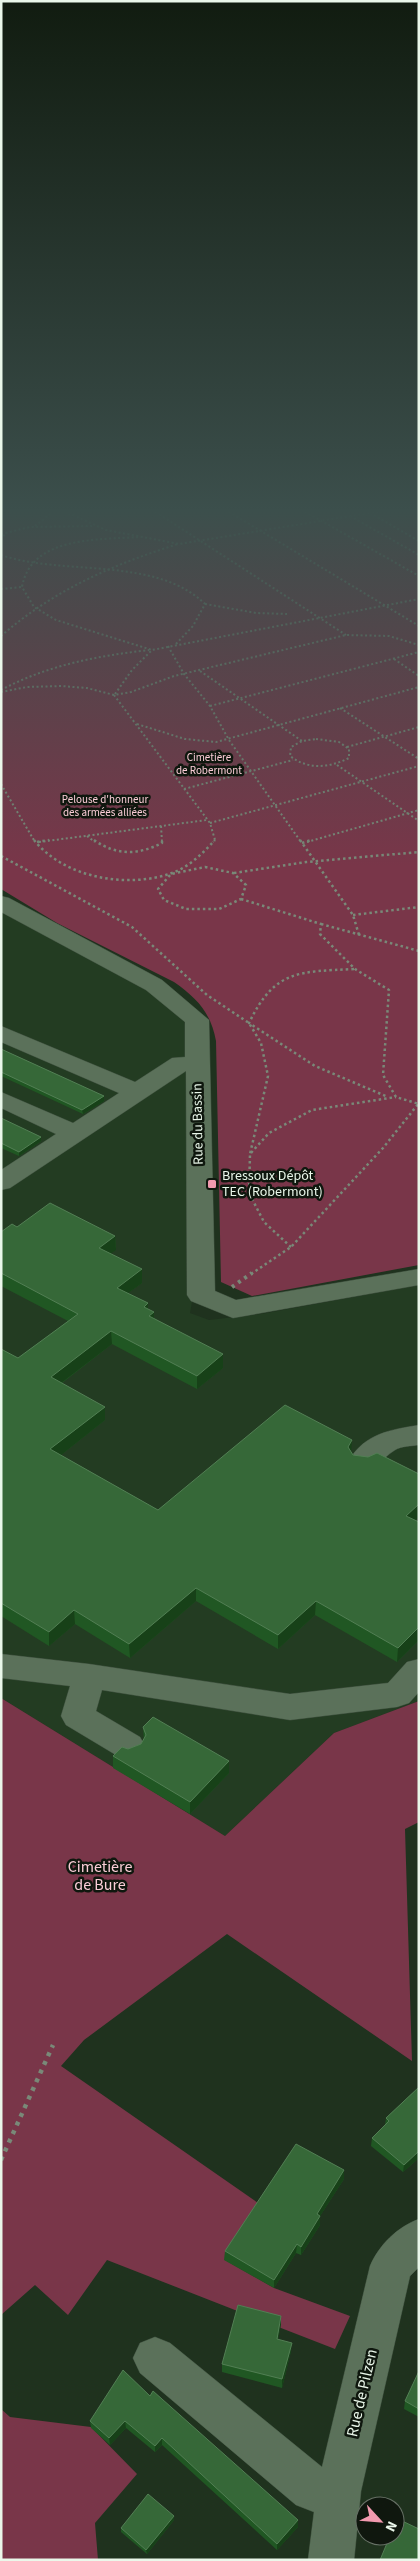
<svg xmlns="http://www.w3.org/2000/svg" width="420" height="2561" viewBox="0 0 420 2561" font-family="'Source Sans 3',sans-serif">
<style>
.built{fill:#233c22}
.green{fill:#793649}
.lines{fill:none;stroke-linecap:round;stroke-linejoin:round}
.minor-casing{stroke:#3d4f3d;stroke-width:1}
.path-far3{stroke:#798978;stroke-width:2;stroke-dasharray:2 2.5;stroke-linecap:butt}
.path-far2{stroke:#798978;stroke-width:2.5;stroke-dasharray:2.5 3;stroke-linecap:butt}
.path-far1{stroke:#798978;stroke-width:4;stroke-dasharray:3 4.5;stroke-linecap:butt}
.path{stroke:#798978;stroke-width:4.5;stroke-dasharray:4 5.5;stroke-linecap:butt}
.minor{fill:#5b715a;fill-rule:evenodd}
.wall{fill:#205723}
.shaded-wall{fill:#174118}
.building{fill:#366838;stroke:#527f54}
.poi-dot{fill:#f29aaf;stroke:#0f170e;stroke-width:2}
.labels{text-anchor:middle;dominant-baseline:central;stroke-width:5;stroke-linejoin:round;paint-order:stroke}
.far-park-label{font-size:11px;fill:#fbcdd7;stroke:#0f170e}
.street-label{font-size:14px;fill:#eaf7ea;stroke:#0f170e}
.poi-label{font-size:14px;fill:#eaf7ea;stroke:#0f170e;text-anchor:start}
.near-park-label{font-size:16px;fill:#fbcdd7;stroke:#0f170e}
.near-street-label{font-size:16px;fill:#eaf7ea;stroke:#0f170e}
</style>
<rect width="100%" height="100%" fill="#1f321e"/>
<!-- built -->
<path class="built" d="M1 910 147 987 182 1017 187 1029 194 1291 190 1313 209 1320 261 1314 419 1285V1701L334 1733 225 1836 1 1698Z"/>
<!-- green -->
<g class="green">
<path d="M19 507H419V1265L252 1296 221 1282 216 1041C211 1013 197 998 174 982L57 923 1 889V515Z"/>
<path d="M1 1698 225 1836 334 1733 419 1701V1822L405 1829 412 2061 227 1934 84 2040 61 2066 261 2205 225 2260 274 2288 350 2316 335 2349 107 2260 68 2315 35 2285 1 2315Z"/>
<path d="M1 2409 10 2417 91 2427 137 2474 95 2523 98 2560H1Z"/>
</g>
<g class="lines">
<defs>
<g id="minor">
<path d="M1 896 9 898 162 980 209 1020 215 1291 236 1300 419 1269V1285L233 1318 191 1301 187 1295 186 1071 10 1188 1 1190V1170L56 1134 1 1108V1092L73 1123 119 1093 1 1042V1026L135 1082 172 1058 185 1057V1022L146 990 1 912Z"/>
<path d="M419 1425V1445C412 1446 401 1446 395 1450 378 1461 376 1473 353 1467L349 1460C366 1433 390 1430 419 1425Z"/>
<path d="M1 1654 89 1664 290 1694 388 1683 407 1662 419 1659V1692L409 1703 397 1707 290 1720 102 1690 96 1711 140 1737 145 1746 140 1755 128 1759 116 1755 66 1725 61 1716 70 1686 1 1678Z"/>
<path d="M419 2219V2267L410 2276 361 2491 354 2560H308L314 2512 296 2505 140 2373 133 2358 140 2343 155 2337 170 2343 322 2467 370 2266C379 2245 397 2227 419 2219Z"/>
</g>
</defs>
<!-- minor casing -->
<use href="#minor" class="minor-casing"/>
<!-- path-far3 -->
<g class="path-far3">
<path d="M63 507 64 511 106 530 179 544 406 507"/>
<path d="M148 507 346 635"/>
<path d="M221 507 419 626"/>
<path d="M297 507 419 576"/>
<path d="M370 513 419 541"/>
<path d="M350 516 419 555"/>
<path d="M35 526 59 507"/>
<path d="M1 534 30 527 92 526"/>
<path d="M138 537C98 540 31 536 22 587L34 607 56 620 152 650"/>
<path d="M1 540 5 534"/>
<path d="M1 555C62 576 156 556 205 604L193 626 175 645"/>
<path d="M1 589 22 587"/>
<path d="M205 604 256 613 287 614"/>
<path d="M1 636C54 590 112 565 178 544"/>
<path d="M168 646 184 674 210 706 229 740 301 842"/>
<path d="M394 659 419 676"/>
<path d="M200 671 302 741"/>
<path d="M1 690C48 665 97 656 149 650"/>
<path d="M1 692 27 687 61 686 87 688 114 695 131 692 174 676 346 635 389 636 419 645"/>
<path d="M115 694 132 670 152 650 419 599"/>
<path d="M114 695 210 823 215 840 213 842"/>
<path d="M210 706 419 652"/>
<path d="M340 708 419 759"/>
<path d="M137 724 185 739 216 742 419 687"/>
<path d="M316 739 339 742 349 749V758C329 768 308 770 290 756L291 747 302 741Z"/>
<path d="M347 747 419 727"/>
<path d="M337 765 419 821"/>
<path d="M1 784 35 842"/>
<path d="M184 789 293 760"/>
<path d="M210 823 419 766"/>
<path d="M161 826 162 842"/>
<path d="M87 836 95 842"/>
<path d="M39 842 207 820"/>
<path d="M307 842 419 810"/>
</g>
<!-- path-far2 -->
<g class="path-far2">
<path d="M34 840C64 878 128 889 172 873 189 867 203 853 215 840"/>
<path d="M94 840C117 856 138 855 162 843V840"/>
<path d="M300 840 353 915 359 935"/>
<path d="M37 842 49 840"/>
<path d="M302 843 311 840"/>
<path d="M1 856 132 927 207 995 249 1023 261 1043 268 1076 250 1154"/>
<path d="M205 867 233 873 246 885 241 899 219 909H186L164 900 158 889 171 874Z"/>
<path d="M234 873 306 862 419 852"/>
<path d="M241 899 321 924 320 934 355 969 389 990 383 1075 396 1097 419 1104"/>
<path d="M353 915 419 907"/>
<path d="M321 924 419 951"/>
<path d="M354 969C299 972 275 969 249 1023L315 1066 388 1097"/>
<path d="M291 1247 264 1222 249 1193 250 1154 269 1133 312 1110 396 1097"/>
<path d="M251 1274 291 1247 383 1148 419 1103"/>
</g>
<!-- path-far1 -->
<path class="path-far1" d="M232 1287 252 1273"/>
<!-- path -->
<path class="path" d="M1 2160 53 2045"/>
<!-- minor -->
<use href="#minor" class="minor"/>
</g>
<!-- wall -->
<g class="wall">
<path d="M1 1049 104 1096V1101L83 1114 1 1076Z"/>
<path d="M1 1118 41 1141 19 1156 1 1148Z"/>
<path d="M17 1227 115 1236 116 1250 110 1253 142 1283 128 1293 148 1303V1309L154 1312V1318L223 1368 197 1389 112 1344 62 1383 105 1420 61 1455 158 1510 351 1452 415 1520 419 1522V1640L397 1662 315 1615 278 1649 196 1601 130 1658 75 1624 49 1646 1 1616V1349L18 1358 68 1321 1 1286V1232Z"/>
<path d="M143 1727 229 1773 190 1814 113 1768V1756L141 1744 144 1740Z"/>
<path d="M419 2087V2158L403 2172 371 2146 372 2138 385 2125 386 2118Z"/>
<path d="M344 2170V2179L320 2216V2225L301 2255 296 2253 274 2288 224 2260 225 2251Z"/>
<path d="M281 2316V2324L278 2339 291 2351 282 2388 222 2372V2364Z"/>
<path d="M419 2371V2417L404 2409 405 2401Z"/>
<path d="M150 2396 298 2520V2527L277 2550 162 2445 155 2452 126 2428 110 2445 91 2428 90 2421Z"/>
<path d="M174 2520 147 2554 121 2532V2528Z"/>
</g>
<!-- shaded-wall -->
<g class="shaded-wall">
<path d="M104 1096V1101L83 1114 82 1110Z"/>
<path d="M41 1137V1141L19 1156V1152Z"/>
<path d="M115 1236 116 1250 100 1261 99 1248Z"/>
<path d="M142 1269V1283L117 1301V1288Z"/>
<path d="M148 1303V1317L144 1307Z"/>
<path d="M154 1312V1326L149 1316Z"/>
<path d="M111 1331 112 1344 52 1390 51 1377Z"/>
<path d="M223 1354V1368L197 1389V1376Z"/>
<path d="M105 1407V1420L51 1463 50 1449Z"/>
<path d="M352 1440 351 1454 348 1447Z"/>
<path d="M419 1504V1517L406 1529V1516Z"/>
<path d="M196 1588V1601L130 1658 129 1644Z"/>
<path d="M316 1601 315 1615 278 1649V1635Z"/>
<path d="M74 1610 75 1624 49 1646V1632Z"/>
<path d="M419 1627V1640L397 1662 398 1648Z"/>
<path d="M229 1761V1773L190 1814V1802Z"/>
<path d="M419 2151V2158L403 2172 404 2165Z"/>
<path d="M344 2170V2179L320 2216V2225L301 2255V2247L317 2214Z"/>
<path d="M297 2244 296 2253 274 2288V2280Z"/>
<path d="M281 2316V2324L277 2347V2339Z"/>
<path d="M292 2343 291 2351 282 2388V2379Z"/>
<path d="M125 2421 126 2428 110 2445 109 2438Z"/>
<path d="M162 2438V2445L155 2452V2446Z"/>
<path d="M174 2516V2520L147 2554 146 2550Z"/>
<path d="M298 2520V2527L277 2550V2544Z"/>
</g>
<!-- building -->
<g class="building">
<path d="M1 1049 104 1096 82 1110 1 1072Z"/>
<path d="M1 1118 41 1137 19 1152 1 1143Z"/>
<path d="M50 1203 115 1236 99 1248 142 1269 117 1288 148 1303 144 1307 154 1312 149 1316 223 1354 197 1376 111 1331 51 1377 105 1407 50 1449 158 1510 285 1405 352 1440 348 1447 353 1455 368 1457 377 1453 419 1474V1504L406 1516 419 1522V1627L398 1648 316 1601 278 1635 196 1588 129 1644 74 1610 49 1632 1 1603V1349L18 1358 78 1314 1 1273V1232L12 1224 17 1227Z"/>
<path d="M153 1717 229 1761 190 1802 113 1756 122 1747 128 1749 141 1744 146 1735 143 1727Z"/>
<path d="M419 2087V2151L404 2165 372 2138 389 2121 386 2118Z"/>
<path d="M296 2144 344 2170 317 2214 320 2216 301 2247 297 2244 274 2280 225 2251Z"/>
<path d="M238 2305 281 2316 277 2339 292 2343 282 2379 222 2364Z"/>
<path d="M123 2370 150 2396 153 2391 298 2520 277 2544 162 2438 155 2446 125 2421 109 2438 90 2421Z"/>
<path d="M419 2371V2409L405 2401Z"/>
<path d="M148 2494 174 2516 146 2550 121 2528Z"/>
<path d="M398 2519 419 2529V2560H380L390 2536H395V2526Z"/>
</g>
<!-- sky -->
<linearGradient id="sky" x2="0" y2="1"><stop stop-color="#111c10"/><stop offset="0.59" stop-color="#3c4f4c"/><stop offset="1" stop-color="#3c4f4c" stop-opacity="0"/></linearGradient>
<rect width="420" height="866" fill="url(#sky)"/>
<!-- markers -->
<rect class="poi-dot" x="207" y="1179" width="10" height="10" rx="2.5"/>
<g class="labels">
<!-- far-park labels -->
<g class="far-park-label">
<text x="209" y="757">Cimetière<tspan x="209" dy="13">de Robermont</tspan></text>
<text x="105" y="799">Pelouse d'honneur<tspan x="105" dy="13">des armées alliées</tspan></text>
</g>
<!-- street labels -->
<g class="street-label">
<text transform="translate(198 1124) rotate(-91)">Rue du Bassin</text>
</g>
<!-- poi labels -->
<g class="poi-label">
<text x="222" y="1176">Bressoux Dépôt<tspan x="222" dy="16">TEC (Robermont)</tspan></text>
</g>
<!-- near-park labels -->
<g class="near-park-label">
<text x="100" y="1867">Cimetière<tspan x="100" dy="18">de Bure</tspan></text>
</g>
<!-- near-street labels -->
<g class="near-street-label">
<text transform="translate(362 2393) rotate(-77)">Rue de Pilzen</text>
</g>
</g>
<!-- border -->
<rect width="420" height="2561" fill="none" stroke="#eaf7ea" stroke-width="5"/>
<!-- north arrow -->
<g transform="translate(380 2521) rotate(116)"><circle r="24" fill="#0f170e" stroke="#677166"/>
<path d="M0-4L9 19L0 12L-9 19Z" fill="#f29aaf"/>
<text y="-8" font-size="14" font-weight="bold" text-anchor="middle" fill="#eaf7ea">N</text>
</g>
</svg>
